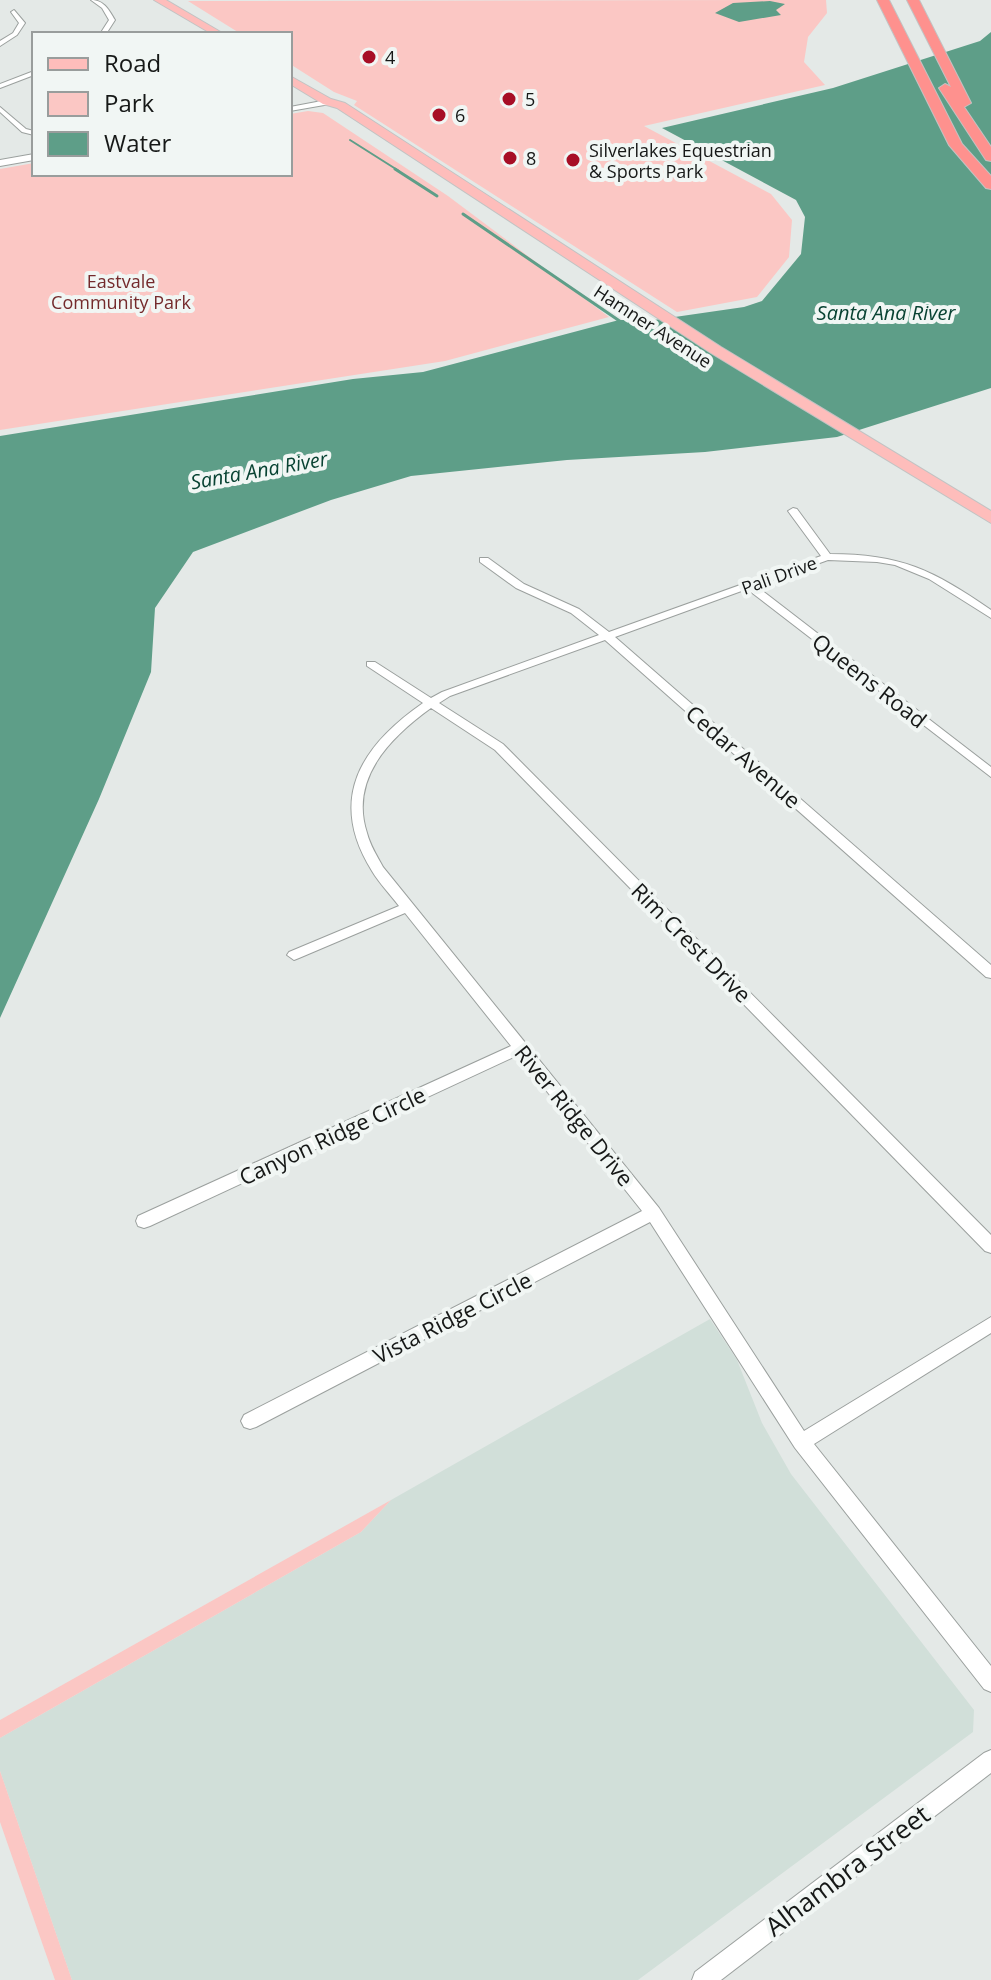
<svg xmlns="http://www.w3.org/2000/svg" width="991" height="1980" viewBox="0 0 991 1980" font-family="'Open Sans',sans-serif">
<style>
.built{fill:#d1dfd9}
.green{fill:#fbc7c4}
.water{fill:#5e9e88}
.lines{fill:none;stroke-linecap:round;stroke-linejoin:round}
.stream-far1{stroke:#5e9e88;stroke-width:2}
.stream{stroke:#5e9e88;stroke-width:3}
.minor-casing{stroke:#9ba09e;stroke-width:2}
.tertiary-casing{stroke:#9ba09e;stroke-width:2}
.primary-casing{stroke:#c2c3c3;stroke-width:2}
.motorway-casing{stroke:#c2c3c3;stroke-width:2}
.minor{fill:#fff;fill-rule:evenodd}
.tertiary{fill:#fff;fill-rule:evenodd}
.primary{fill:#febdbb;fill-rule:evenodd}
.motorway{fill:#fe918e;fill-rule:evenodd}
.poi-dot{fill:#a70e26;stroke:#f1f6f4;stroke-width:3}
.labels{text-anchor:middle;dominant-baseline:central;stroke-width:8;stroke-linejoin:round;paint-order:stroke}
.far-poi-label{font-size:18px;fill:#161817;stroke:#f1f6f4;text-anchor:start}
.far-park-label{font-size:18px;fill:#742a2c;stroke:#f1f6f4}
.far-street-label{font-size:18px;fill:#161817;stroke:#f1f6f4}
.far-water-label{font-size:20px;font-style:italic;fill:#094333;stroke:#f1f6f4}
.street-label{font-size:22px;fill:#161817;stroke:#f1f6f4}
.near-street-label{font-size:26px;fill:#161817;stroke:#f1f6f4}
</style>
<rect width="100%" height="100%" fill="#e4e9e7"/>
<!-- built -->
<path class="built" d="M710 1319 737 1360 762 1423 791 1474 974 1710 973 1732 638 1980H72L0 1771V1738L361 1532 391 1500Z"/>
<!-- green -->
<g class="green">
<path d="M826 0 827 13 808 37 804 62 825 85 644 126 771 194 792 220 789 257 757 297 677 312 354 105 357 101 334 92 290 64V34H241L188 1Z"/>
<path d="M308 111 323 113 448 196 609 317 445 361 0 430V169L34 163V174H290V114Z"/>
<path d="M391 1500 361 1532 0 1738V1720Z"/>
<path d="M0 1771 72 1980H55L0 1822Z"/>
</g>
<!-- water -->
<g class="water">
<path d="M770 1 785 4 776 10 781 15 739 22 715 13 733 3Z"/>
<path d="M991 32V388L837 437 705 452 567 460 411 476 331 500 193 552 155 608 151 672 99 799 0 1018V436L353 379 423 372 619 320H654L744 307 762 301 801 254 805 217 796 200 662 128 833 88 980 41Z"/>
</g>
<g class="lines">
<!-- stream-far1 -->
<path class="stream-far1" d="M350 140 399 171"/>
<!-- stream -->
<g class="stream">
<path d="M395 169 437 196"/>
<path d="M463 214 624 324"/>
</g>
<defs>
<g id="minor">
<path d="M91 0C104 0 109 10 115 20L106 34H100L109 20 102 8Z"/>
<path d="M14 10 25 23 17 35 0 46V41L13 33 19 23 11 12Z"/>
<path d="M34 71V75L0 88V84Z"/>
<path d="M0 107 26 129 34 131V135L22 132 0 112Z"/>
<path d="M793 508 797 509 830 554C901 554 933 570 991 610V618L929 579 895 565 877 562 828 560 756 586 991 767V777L747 589 615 637 991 965V978L986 977 605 640 450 696 439 703 503 744 991 1235V1253L985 1251 495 750 431 708C391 737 349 778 367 833 370 845 377 856 383 867L659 1208 804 1431 991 1317V1333L814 1444 991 1666V1692L984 1689 795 1448 650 1222 256 1427 250 1429 244 1427 241 1421 244 1415 642 1211 518 1055 150 1226 144 1228 138 1226 136 1221 138 1216 511 1046 405 913 299 958 294 960 287 955 289 952 399 906C390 894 379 883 372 871 327 799 361 746 423 703L367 666V662H375L431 698 442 692 599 635 571 613 516 588 480 562V558H488L524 584 579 609 609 632 821 556 788 511Z"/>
<path d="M991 1750V1773L721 1980H692L695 1972 984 1753Z"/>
</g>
<g id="tertiary">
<path d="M327 100 330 104 290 111V107Z"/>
<path d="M34 154V160L0 166V160Z"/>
</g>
<g id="primary">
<path d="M154 0H166L224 34H212Z"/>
<path d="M290 76 331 99 345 103 721 347 991 511V523L711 353 337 108 323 104 290 84Z"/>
</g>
<g id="motorway">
<path d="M877 0H889L962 144 991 176V189L986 188 949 145Z"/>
<path d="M907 0H919L971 103 964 107 991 147V161L986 160 939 88 945 84 951 87Z"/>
</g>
</defs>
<!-- minor casing -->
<use href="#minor" class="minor-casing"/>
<!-- tertiary casing -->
<use href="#tertiary" class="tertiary-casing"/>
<!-- primary casing -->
<use href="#primary" class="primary-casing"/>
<!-- motorway casing -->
<use href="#motorway" class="motorway-casing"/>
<!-- minor -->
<use href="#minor" class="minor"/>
<!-- tertiary -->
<use href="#tertiary" class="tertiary"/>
<!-- primary -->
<use href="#primary" class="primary"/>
<!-- motorway -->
<use href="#motorway" class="motorway"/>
</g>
<!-- markers -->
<g class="poi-dot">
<circle cx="369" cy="57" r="8"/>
<circle cx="509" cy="99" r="8"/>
<circle cx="439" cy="115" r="8"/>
<circle cx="510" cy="158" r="8"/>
<circle cx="573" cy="160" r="8"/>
</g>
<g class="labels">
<!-- far-poi labels -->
<g class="far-poi-label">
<text x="385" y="57">4</text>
<text x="525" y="99">5</text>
<text x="455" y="115">6</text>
<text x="589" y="150">Silverlakes Equestrian<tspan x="589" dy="21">&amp; Sports Park</tspan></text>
<text x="526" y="158">8</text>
</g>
<!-- far-park labels -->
<g class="far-park-label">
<text x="121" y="281">Eastvale<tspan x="121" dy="21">Community Park</tspan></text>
</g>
<!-- far-street labels -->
<g class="far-street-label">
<text transform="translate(653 326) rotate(33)">Hamner Avenue</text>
<text transform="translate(779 575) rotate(-20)">Pali Drive</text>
</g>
<!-- far-water labels -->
<g class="far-water-label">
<text x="886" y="312">Santa Ana River</text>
<text transform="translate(259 470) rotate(-10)">Santa Ana River</text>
</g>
<!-- street labels -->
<g class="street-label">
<text transform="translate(870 680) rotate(38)">Queens Road</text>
<text transform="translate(744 756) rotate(41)">Cedar Avenue</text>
<text transform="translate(692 942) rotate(45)">Rim Crest Drive</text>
<text transform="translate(575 1115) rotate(51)">River Ridge Drive</text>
<text transform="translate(332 1135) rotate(-25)">Canyon Ridge Circle</text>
<text transform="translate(452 1317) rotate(-27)">Vista Ridge Circle</text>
</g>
<!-- near-street labels -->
<g class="near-street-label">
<text transform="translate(847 1870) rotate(-37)">Alhambra Street</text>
</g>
</g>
<!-- legend -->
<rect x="32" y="32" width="260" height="144" fill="#f1f6f4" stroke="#999d9c" stroke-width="2"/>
<rect x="48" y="58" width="40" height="12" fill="#febdbb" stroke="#999d9c" stroke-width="2"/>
<text x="104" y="72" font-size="24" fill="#161817">Road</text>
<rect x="48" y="92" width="40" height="24" fill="#fbc7c4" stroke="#999d9c" stroke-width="2"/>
<text x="104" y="112" font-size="24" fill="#161817">Park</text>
<rect x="48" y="132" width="40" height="24" fill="#5e9e88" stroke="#999d9c" stroke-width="2"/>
<text x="104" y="152" font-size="24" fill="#161817">Water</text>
</svg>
